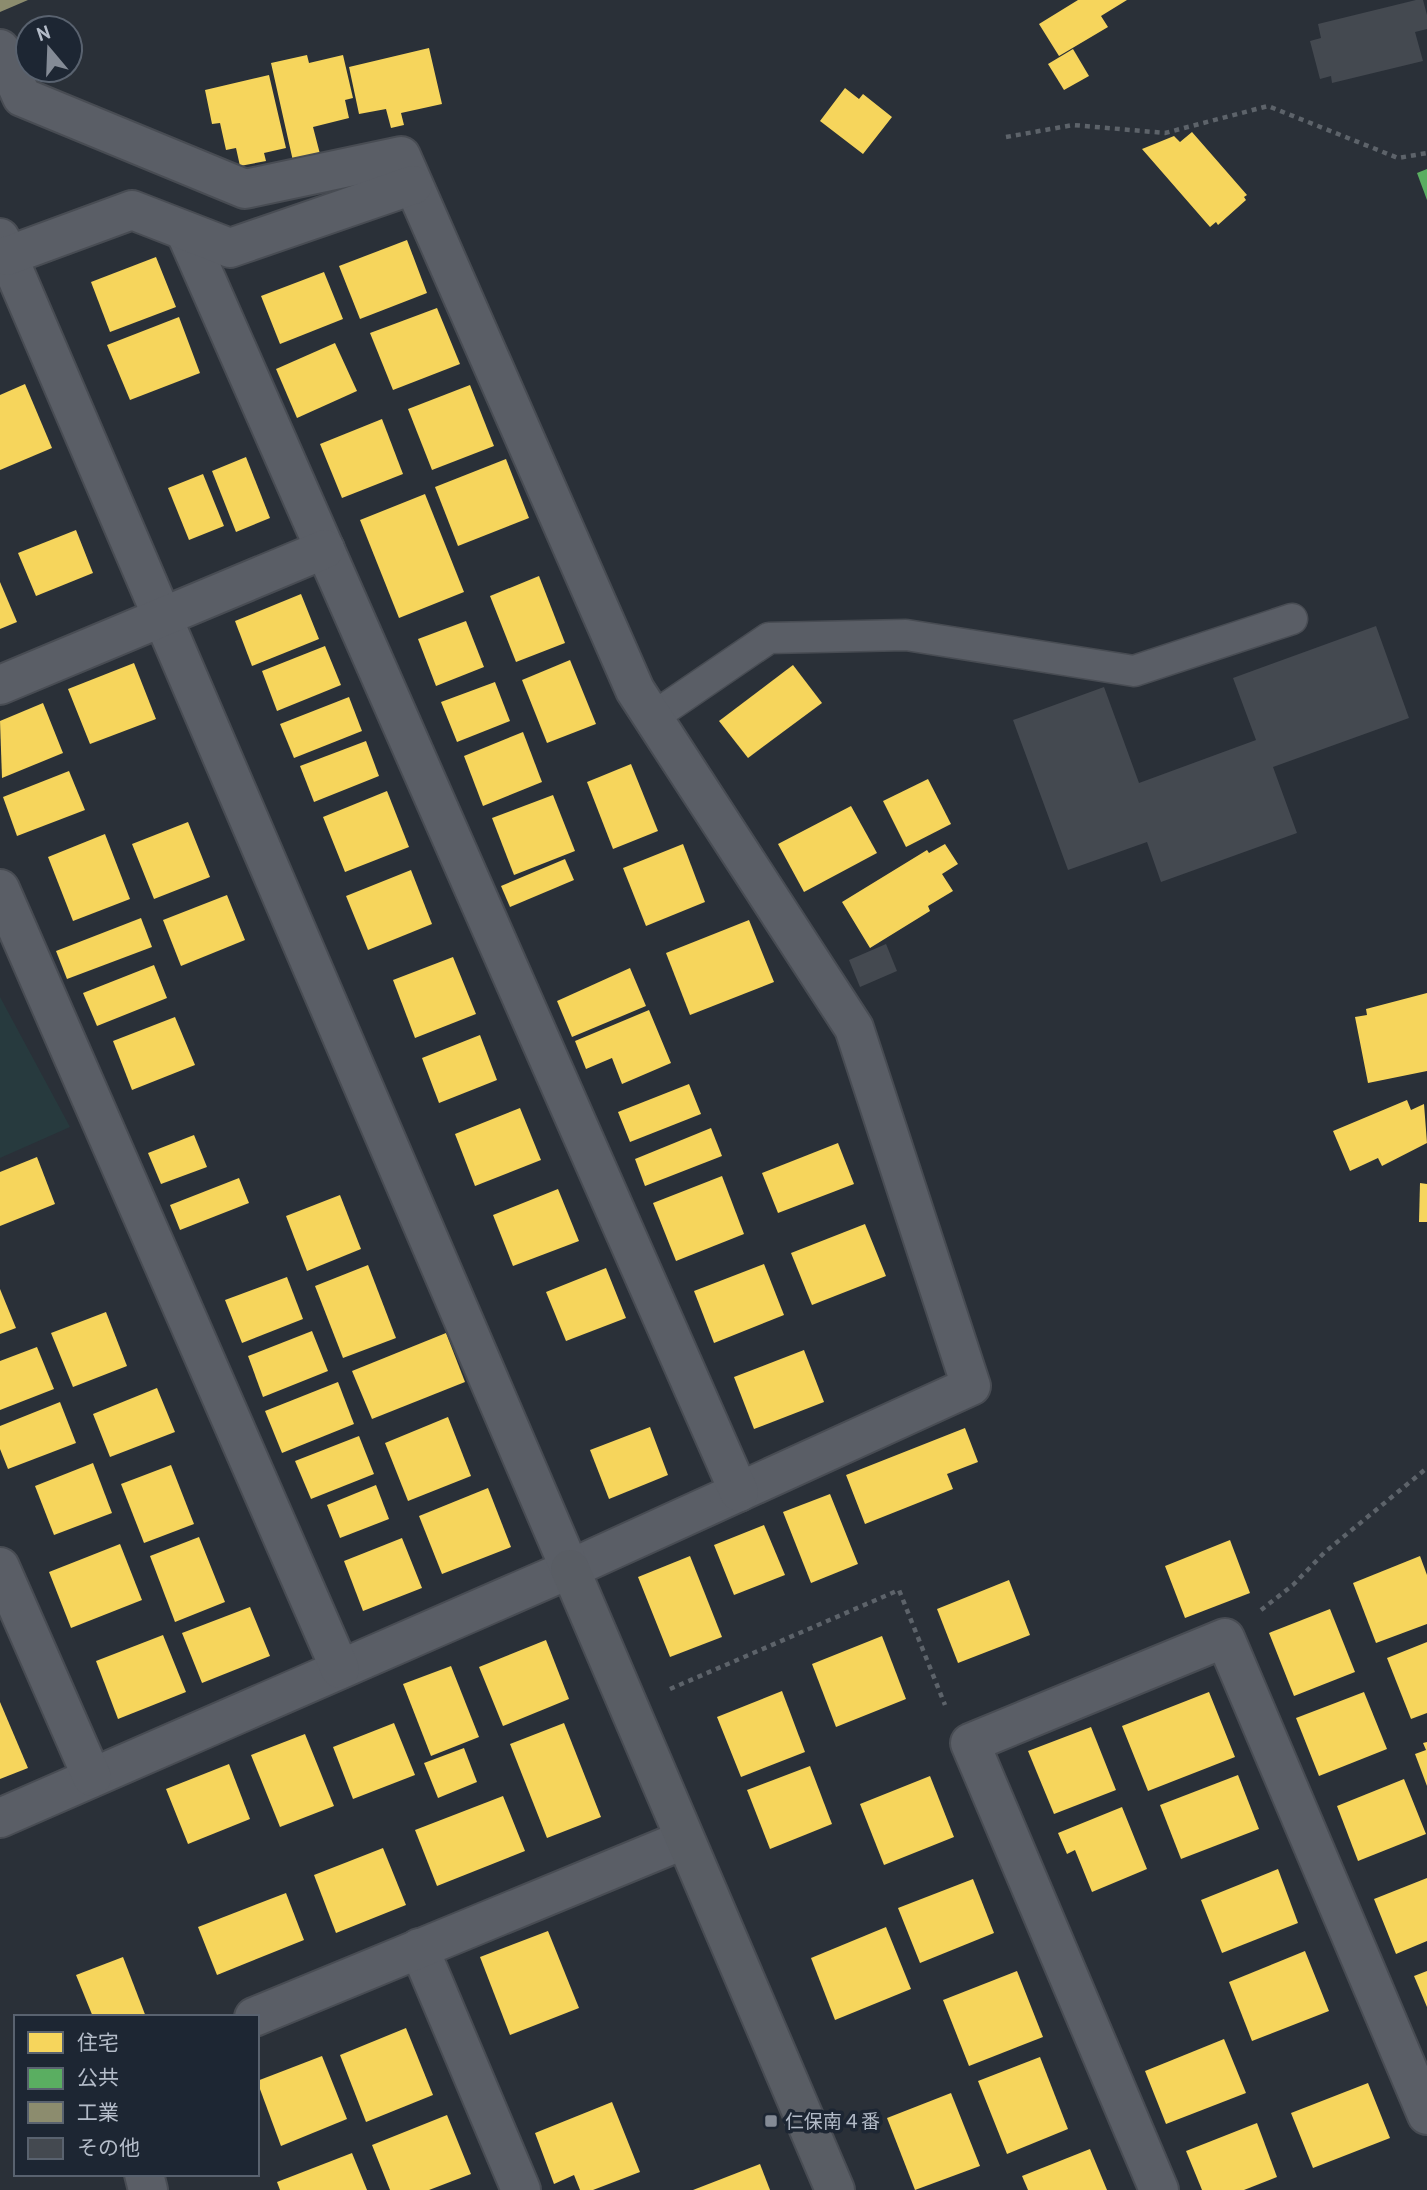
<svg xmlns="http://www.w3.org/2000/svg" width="1427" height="2190" viewBox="0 0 1427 2190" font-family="'PT Sans','Noto Sans JP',sans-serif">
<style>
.green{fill:#273a3e}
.homes{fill:#f6d55c}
.public{fill:#5aae61}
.industry{fill:#8c8c6e}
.building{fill:#444950}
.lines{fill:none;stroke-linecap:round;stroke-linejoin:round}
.lane-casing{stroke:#484c53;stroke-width:33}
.street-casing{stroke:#484c53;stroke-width:42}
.secondary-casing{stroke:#484c53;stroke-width:42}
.path{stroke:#5d636a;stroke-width:4.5;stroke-dasharray:5 5;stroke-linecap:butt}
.lane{stroke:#5a5e66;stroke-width:30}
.street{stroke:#5a5e66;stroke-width:38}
.secondary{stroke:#595d64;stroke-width:38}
.poi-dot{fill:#848b96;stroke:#1d2633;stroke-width:2.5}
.labels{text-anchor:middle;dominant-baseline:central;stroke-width:7;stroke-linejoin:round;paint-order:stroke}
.poi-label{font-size:19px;fill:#b4bcc9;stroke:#1d2633;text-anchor:start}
</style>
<rect width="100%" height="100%" fill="#2a3038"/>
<!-- green -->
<path class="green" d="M0 997 70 1127 0 1158Z"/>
<!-- homes -->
<g class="homes">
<path d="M1078 0H1127L1101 16 1108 27 1059 56 1039 24Z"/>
<path d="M429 48 442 104 401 113 404 125 391 128 386 109 359 114 349 67Z"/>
<path d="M1073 49 1089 76 1064 90 1048 64Z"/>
<path d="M307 55 309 63 343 55 353 98 345 100 349 118 313 127 320 154 293 161 271 63Z"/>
<path d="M269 75 286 148 264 153 266 161 240 166 236 148 226 150 220 123 212 124 205 90Z"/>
<path d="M845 88 859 99 863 94 892 117 863 154 820 121Z"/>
<path d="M1192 132 1247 195 1244 197 1246 200 1218 225 1216 222 1210 227 1142 149 1174 136 1180 142Z"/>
<path d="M407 240 427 293 360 319 339 266Z"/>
<path d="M156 257 176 307 110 332 91 282Z"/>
<path d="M324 272 343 319 280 344 261 296Z"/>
<path d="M437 308 460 364 393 390 370 333Z"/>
<path d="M179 317 200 373 130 400 107 345Z"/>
<path d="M335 343 357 391 297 418 276 369Z"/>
<path d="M25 384 52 448 0 470V395Z"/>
<path d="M470 385 494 446 432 470 408 409Z"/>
<path d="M382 419 403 474 342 498 320 444Z"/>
<path d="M246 457 270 518 236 532 212 471Z"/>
<path d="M506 459 529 518 458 546 435 487Z"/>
<path d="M203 474 224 526 189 540 168 488Z"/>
<path d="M425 494 464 592 399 618 360 520Z"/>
<path d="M76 530 93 573 36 596 18 553Z"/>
<path d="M539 576 565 643 516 662 490 596Z"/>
<path d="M0 582 17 622 0 629Z"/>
<path d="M301 594 319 639 252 666 235 621Z"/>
<path d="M466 621 484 667 436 686 418 639Z"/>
<path d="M325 646 341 685 277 711 262 671Z"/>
<path d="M570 660 596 724 547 743 522 680Z"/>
<path d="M134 663 156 719 90 744 68 689Z"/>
<path d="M793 665 822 703 748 758 719 721Z"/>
<path d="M495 682 510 721 457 742 441 702Z"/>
<path d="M349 697 362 731 294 758 280 724Z"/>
<path d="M43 703 63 753 2 778 0 721Z"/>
<path d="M523 732 542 782 483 806 464 756Z"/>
<path d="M366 741 379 776 314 802 300 766Z"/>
<path d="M631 764 658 831 613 849 587 782Z"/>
<path d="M69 771 85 810 17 836 3 797Z"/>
<path d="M928 779 951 824 906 847 883 801Z"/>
<path d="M387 791 409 847 345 872 323 817Z"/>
<path d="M553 795 575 851 514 875 492 818Z"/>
<path d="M851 806 877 853 804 892 778 844Z"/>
<path d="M188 822 210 877 154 899 132 844Z"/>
<path d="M105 834 130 899 73 921 48 857Z"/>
<path d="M683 844 705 902 646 926 623 868Z"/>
<path d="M945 844 958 864 942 874 953 891 928 906 930 911 870 948 842 902 927 850 929 853Z"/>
<path d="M565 859 574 880 510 907 501 886Z"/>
<path d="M411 870 432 924 368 950 346 896Z"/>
<path d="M227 895 245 940 181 966 163 920Z"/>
<path d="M141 918 152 947 67 979 56 951Z"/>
<path d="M749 920 774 982 690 1015 666 953Z"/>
<path d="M453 957 476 1014 415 1038 393 980Z"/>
<path d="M154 965 167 998 97 1026 83 993Z"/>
<path d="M630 968 646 1006 572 1037 557 1001Z"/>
<path d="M1427 993V1071L1368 1083 1355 1017 1367 1015 1366 1009Z"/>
<path d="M649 1010 671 1063 622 1084 612 1058 586 1069 575 1041Z"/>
<path d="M175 1017 195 1065 132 1090 113 1041Z"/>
<path d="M480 1035 497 1080 439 1103 422 1058Z"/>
<path d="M689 1084 701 1114 630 1142 618 1112Z"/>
<path d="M1407 1100 1411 1110 1424 1104 1427 1143 1382 1166 1378 1158 1350 1171 1333 1131Z"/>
<path d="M520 1108 541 1160 475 1186 455 1134Z"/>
<path d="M711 1128 722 1156 645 1186 635 1159Z"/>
<path d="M194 1135 207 1167 161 1184 148 1153Z"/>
<path d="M838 1143 854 1184 778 1213 762 1173Z"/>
<path d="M37 1157 55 1204 0 1226V1172Z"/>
<path d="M722 1176 744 1234 676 1261 653 1203Z"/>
<path d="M239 1178 249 1203 180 1230 170 1205Z"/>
<path d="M1420 1183 1427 1184V1222H1419Z"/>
<path d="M558 1189 579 1241 513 1266 493 1215Z"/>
<path d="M340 1195 361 1249 307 1271 286 1216Z"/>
<path d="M865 1224 886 1276 812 1305 791 1253Z"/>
<path d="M764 1264 784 1315 714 1343 694 1291Z"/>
<path d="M368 1265 396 1338 343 1358 315 1286Z"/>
<path d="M606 1268 626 1318 566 1341 546 1292Z"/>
<path d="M287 1277 303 1319 242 1343 225 1300Z"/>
<path d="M0 1289 16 1328 0 1334Z"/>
<path d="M106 1312 127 1366 73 1387 51 1333Z"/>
<path d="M312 1331 328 1371 263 1397 248 1356Z"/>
<path d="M446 1333 465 1382 372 1419 352 1371Z"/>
<path d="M37 1347 54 1389 0 1410V1361Z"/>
<path d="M804 1350 824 1402 754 1429 734 1377Z"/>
<path d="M338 1382 354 1424 282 1453 265 1411Z"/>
<path d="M157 1388 175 1432 110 1457 93 1414Z"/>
<path d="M60 1402 76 1443 8 1469 0 1449V1426Z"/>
<path d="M448 1417 471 1476 408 1501 385 1443Z"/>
<path d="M650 1427 668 1475 609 1499 590 1450Z"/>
<path d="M965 1428 978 1462 947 1474 953 1489 865 1524 846 1475Z"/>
<path d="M359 1436 374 1474 311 1499 295 1461Z"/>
<path d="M93 1463 112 1513 54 1535 35 1486Z"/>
<path d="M171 1465 194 1524 144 1543 121 1484Z"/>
<path d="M376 1485 389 1519 340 1538 327 1505Z"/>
<path d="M488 1488 511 1547 442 1574 419 1516Z"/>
<path d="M830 1494 858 1564 811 1583 783 1512Z"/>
<path d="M764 1525 785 1575 734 1595 714 1545Z"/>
<path d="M199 1537 225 1602 175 1622 150 1556Z"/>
<path d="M402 1538 422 1588 363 1611 344 1561Z"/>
<path d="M1230 1540 1250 1593 1185 1618 1165 1566Z"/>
<path d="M120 1544 142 1600 71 1628 49 1572Z"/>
<path d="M690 1556 722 1637 670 1657 638 1577Z"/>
<path d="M1420 1556 1427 1575V1624L1376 1643 1353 1583Z"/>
<path d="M1009 1580 1030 1635 958 1663 937 1609Z"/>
<path d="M250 1607 270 1656 202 1683 182 1633Z"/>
<path d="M1330 1609 1355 1672 1294 1696 1269 1633Z"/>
<path d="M163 1635 186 1692 118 1719 96 1661Z"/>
<path d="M882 1636 906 1699 836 1727 812 1664Z"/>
<path d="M546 1640 569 1699 503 1726 479 1667Z"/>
<path d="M1427 1642V1713L1411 1719 1387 1658Z"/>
<path d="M451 1666 479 1737 431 1756 403 1684Z"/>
<path d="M782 1691 805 1752 741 1777 717 1717Z"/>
<path d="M1209 1692 1235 1757 1148 1791 1122 1726Z"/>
<path d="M1364 1692 1387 1749 1319 1776 1296 1718Z"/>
<path d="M0 1702 28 1768 0 1779Z"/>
<path d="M394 1723 415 1775 353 1799 333 1747Z"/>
<path d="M564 1723 601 1817 547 1838 510 1744Z"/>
<path d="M1091 1727 1116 1790 1054 1814 1028 1751Z"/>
<path d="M305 1734 334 1806 280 1827 251 1755Z"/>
<path d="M1427 1742V1786L1415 1754 1426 1750 1423 1743Z"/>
<path d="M464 1748 477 1782 438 1798 424 1763Z"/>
<path d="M229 1764 250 1819 188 1844 166 1789Z"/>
<path d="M810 1766 832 1824 770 1849 747 1790Z"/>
<path d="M1238 1775 1259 1829 1181 1859 1160 1805Z"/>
<path d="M930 1776 954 1837 884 1865 860 1804Z"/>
<path d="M1404 1779 1426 1834 1358 1861 1337 1806Z"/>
<path d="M503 1796 525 1851 437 1886 415 1830Z"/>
<path d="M1122 1807 1147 1869 1092 1892 1075 1850 1067 1854 1058 1833Z"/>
<path d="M383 1848 406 1905 336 1933 314 1875Z"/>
<path d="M1278 1869 1298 1923 1222 1953 1201 1900Z"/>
<path d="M1427 1878V1941L1396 1954 1374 1899Z"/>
<path d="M973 1879 994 1933 920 1963 898 1908Z"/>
<path d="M286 1893 304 1940 217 1975 198 1927Z"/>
<path d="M886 1927 911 1989 835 2020 811 1958Z"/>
<path d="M548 1931 579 2008 510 2035 480 1957Z"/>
<path d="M1305 1951 1329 2011 1252 2041 1229 1982Z"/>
<path d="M123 1957 146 2017H93L76 1975Z"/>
<path d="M1017 1971 1043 2037 969 2066 943 2000Z"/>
<path d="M1427 1971V2007L1414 1976Z"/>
<path d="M406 2028 433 2095 366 2122 340 2055Z"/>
<path d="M1224 2039 1246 2093 1166 2124 1145 2071Z"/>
<path d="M322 2056 347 2119 281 2146 257 2081Z"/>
<path d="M1040 2057 1068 2129 1007 2154 978 2081Z"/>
<path d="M1368 2083 1390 2138 1313 2168 1291 2113Z"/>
<path d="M951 2093 980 2166 915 2190 887 2118Z"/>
<path d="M612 2102 640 2172 593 2190H580L574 2175 554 2184 535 2133Z"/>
<path d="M447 2115 471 2174 429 2190H390L372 2145Z"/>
<path d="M1257 2123 1277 2177 1244 2190H1202L1186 2151Z"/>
<path d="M1090 2149 1107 2190H1028L1022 2176Z"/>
<path d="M352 2153 367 2190H280L277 2182Z"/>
<path d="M760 2164 770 2190H693Z"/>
</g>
<!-- public -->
<path class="public" d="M1427 169V200L1417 173Z"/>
<!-- industry -->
<path class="industry" d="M0 0H28L0 12Z"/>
<!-- building -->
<g class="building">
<path d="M1416 0H1423L1427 15V29L1415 32 1423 61 1332 83 1331 76 1320 79 1310 41 1321 38 1318 24Z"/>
<path d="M1376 626 1409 718 1273 767 1297 833 1161 882 1147 842 1068 870 1013 720 1104 687 1139 783 1256 740 1233 678Z"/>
<path d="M886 944 897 971 860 987 849 960Z"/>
</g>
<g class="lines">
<defs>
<path id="lane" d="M653 717 769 638 906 635 1134 671 1292 619"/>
<g id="street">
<path d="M0 49 22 97 245 189 401 156 635 690 854 1028 971 1386 570 1569 0 1818"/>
<path d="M185 231 739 1492"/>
<path d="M0 238 570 1569"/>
<path d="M7 256 132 210 230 248 413 185"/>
<path d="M0 685 325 549"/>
<path d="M0 889 340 1669"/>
<path d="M0 1567 92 1777"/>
<path d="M419 1948 521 2190"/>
<path d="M254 2017 683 1840"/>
<path d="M144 2174 148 2190"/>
<path d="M1159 2190 970 1743 1225 1638 1427 2115"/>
</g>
<path id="secondary" d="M570 1569 835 2190"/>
</defs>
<!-- lane casing -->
<use href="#lane" class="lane-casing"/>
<!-- street casing -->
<use href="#street" class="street-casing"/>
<!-- secondary casing -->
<use href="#secondary" class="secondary-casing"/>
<!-- path -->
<g class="path">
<path d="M1006 137 1073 125 1165 133 1268 106 1398 158 1427 153"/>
<path d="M1261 1610 1293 1585 1325 1552 1427 1468"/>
<path d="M670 1689 899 1590 945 1705"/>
</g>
<!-- lane -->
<use href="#lane" class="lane"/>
<!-- street -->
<use href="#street" class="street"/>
<!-- secondary -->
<use href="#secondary" class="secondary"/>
</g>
<!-- markers -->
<rect class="poi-dot" x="764" y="2114" width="14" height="14" rx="3.5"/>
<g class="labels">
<!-- poi labels -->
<g class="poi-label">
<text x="785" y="2121">仁保南４番</text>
</g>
</g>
<!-- legend -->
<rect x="14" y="2015" width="245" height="161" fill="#1d2633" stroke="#59626f" stroke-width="2"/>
<rect x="28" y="2032" width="35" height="21" fill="#f6d55c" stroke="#59626f" stroke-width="2"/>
<text x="77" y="2050" font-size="21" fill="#b4bcc9">住宅</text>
<rect x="28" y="2068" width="35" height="21" fill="#5aae61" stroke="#59626f" stroke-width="2"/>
<text x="77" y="2085" font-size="21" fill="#b4bcc9">公共</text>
<rect x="28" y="2102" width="35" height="21" fill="#8c8c6e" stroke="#59626f" stroke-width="2"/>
<text x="77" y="2120" font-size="21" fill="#b4bcc9">工業</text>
<rect x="28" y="2138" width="35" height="21" fill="#444950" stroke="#59626f" stroke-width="2"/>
<text x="77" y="2155" font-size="21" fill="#b4bcc9">その他</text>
<!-- north arrow -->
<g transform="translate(49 49) rotate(341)"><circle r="33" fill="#1d2633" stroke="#59626f" stroke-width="2"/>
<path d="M0-5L12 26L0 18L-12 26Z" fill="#848b96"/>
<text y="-10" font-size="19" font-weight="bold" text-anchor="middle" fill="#b4bcc9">N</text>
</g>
</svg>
